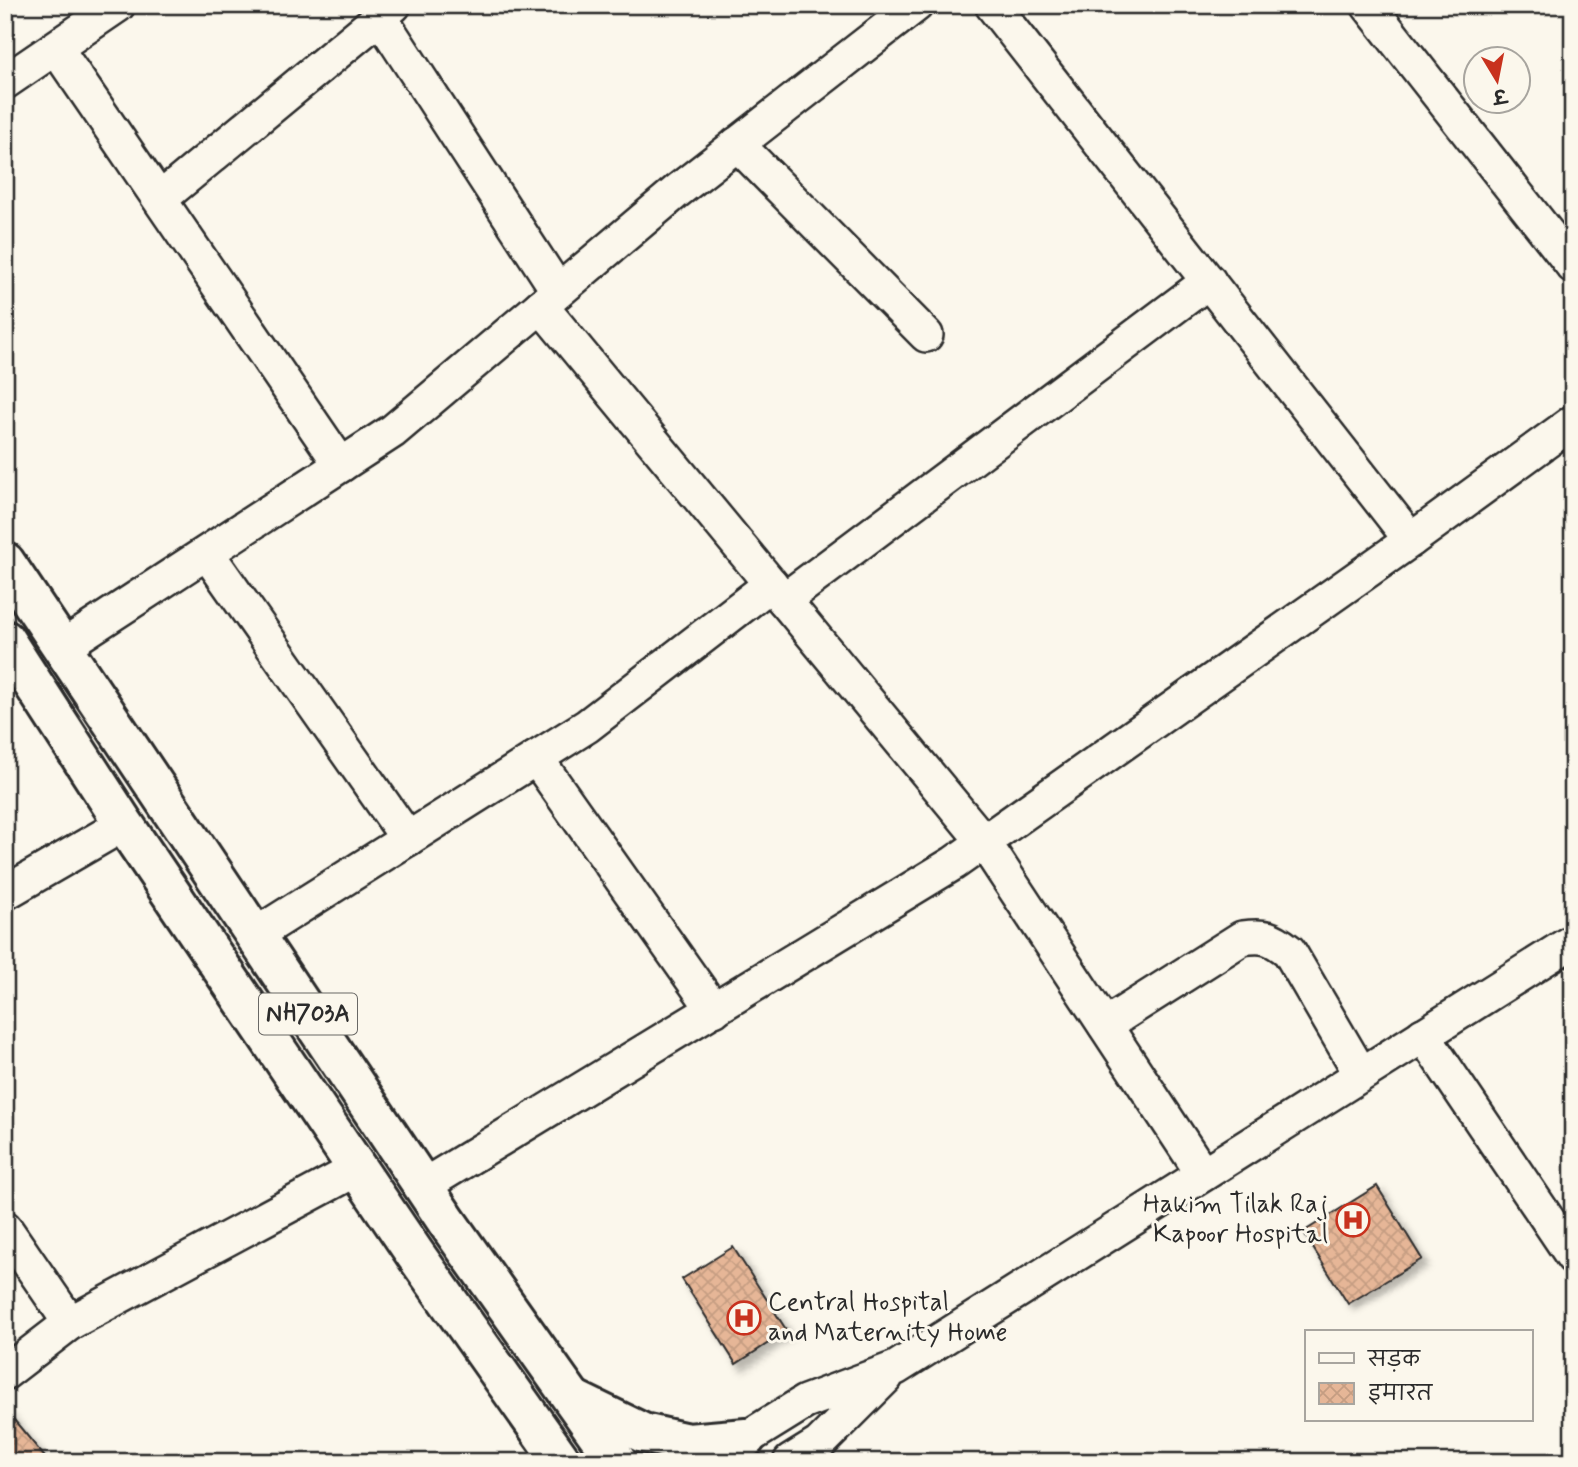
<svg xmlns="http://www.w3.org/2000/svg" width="1578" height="1467" viewBox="0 0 1578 1467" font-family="Mynerve,'Playpen Sans Deva',sans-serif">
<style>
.building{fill:url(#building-cross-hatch);stroke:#2b2b2b;stroke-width:2;filter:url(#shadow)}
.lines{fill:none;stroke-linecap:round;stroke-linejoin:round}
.minor-casing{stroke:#2b2b2b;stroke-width:38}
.highway-casing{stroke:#2b2b2b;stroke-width:44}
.minor{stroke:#fbf7ec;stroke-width:33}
.highway{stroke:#fbf7ec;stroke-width:38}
.labels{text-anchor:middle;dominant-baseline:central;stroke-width:6;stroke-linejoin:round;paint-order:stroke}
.shield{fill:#fbf7ec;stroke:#696865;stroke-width:2}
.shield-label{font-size:24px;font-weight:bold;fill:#2b2b2b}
.poi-label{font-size:26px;fill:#2b2b2b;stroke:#fbf7ec;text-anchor:end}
</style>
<defs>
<pattern id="building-cross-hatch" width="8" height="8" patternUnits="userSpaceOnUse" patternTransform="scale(1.75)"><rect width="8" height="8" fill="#e6b697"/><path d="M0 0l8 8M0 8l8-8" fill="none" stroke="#c59d82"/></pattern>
<filter id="shadow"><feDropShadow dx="6" dy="6" stdDeviation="3.5" flood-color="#0004"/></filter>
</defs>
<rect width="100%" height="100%" fill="#fbf7ec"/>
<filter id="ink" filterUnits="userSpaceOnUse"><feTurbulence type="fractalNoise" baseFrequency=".0143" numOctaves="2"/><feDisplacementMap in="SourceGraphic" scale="14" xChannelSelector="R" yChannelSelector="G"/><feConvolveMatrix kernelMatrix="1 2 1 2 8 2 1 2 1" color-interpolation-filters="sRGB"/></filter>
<g filter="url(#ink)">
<!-- building -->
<g class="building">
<path d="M1377 1186 1422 1259 1348 1304 1303 1232Z"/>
<path d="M733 1247 787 1331 736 1364 682 1279Z"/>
<path d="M5 1409 49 1462H5Z"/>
</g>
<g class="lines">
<defs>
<g id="minor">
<path d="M394 5 380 17 558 291"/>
<path d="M992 5 1411 540"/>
<path d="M1368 5 1573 266"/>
<path d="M56 48 341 465"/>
<path d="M5 82 118 5"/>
<path d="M737 144 926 335"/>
<path d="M160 199 380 17"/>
<path d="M541 306 984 842 1203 1174"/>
<path d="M207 553 408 839"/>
<path d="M784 600 1209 281"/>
<path d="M62 647 393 431 676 192 916 5"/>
<path d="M536 758 714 1010"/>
<path d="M5 893 124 824"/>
<path d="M255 935 587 726 771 584"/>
<path d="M1105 1025 1242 938C1265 935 1271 937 1289 951L1361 1074"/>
<path d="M1423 1035 1573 1257"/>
<path d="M423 1186 954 863 1411 540 1573 422"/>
<path d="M5 1228 70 1323"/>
<path d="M5 1373 70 1323 359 1168"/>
<path d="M708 1462 805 1402 896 1368 1573 941"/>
<path d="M790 1462 819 1444 886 1377"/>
</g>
<g id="highway">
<path d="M5 562 447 1222 617 1462"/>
<path d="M5 640 124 824 415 1254 562 1462"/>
<path d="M577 1401 643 1433 688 1443 746 1438"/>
</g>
</defs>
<!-- minor casing -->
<use href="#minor" class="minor-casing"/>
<!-- highway casing -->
<use href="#highway" class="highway-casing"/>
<!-- minor -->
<use href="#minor" class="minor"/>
<!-- highway -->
<use href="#highway" class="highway"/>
</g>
</g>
<!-- icons -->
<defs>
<symbol id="hospital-ring" viewBox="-11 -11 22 22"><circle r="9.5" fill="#fbf7ec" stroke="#c8321e" stroke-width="1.5"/><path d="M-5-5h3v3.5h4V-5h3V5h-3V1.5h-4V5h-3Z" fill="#c8321e"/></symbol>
</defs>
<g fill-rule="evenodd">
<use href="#hospital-ring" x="1334" y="1201" width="38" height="38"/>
<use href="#hospital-ring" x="725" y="1299" width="38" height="38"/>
</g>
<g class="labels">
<!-- shield labels -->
<rect class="shield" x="259" y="993.5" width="98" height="41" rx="5"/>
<g class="shield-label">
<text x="308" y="1014">NH703A</text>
</g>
<!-- poi labels -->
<g class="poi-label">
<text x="1328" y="1205">Hakim Tilak Raj<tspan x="1328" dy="30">Kapoor Hospital</tspan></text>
<text x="768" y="1303" text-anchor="start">Central Hospital<tspan x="768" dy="30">and Maternity Home</tspan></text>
</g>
</g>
<!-- margin -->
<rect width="1578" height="1467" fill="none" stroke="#fbf7ec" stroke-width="28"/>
<rect x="14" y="14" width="1550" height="1439" fill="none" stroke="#2b2b2b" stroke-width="2.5" filter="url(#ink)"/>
<!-- legend -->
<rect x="1305" y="1330" width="228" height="91" fill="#fbf7ec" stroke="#a8a59f" stroke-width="2"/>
<rect x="1319" y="1353" width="35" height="10" fill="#fbf7ec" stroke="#a8a59f" stroke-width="2"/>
<text x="1368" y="1366" font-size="21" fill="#2b2b2b">सड़क</text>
<rect x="1319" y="1383" width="35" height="21" fill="url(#building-cross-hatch)" stroke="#a8a59f" stroke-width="2"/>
<text x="1368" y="1400" font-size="21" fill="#2b2b2b">इमारत</text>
<!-- north arrow -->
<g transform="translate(1497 80) rotate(170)"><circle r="33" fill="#fbf7ec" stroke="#a8a59f" stroke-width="2"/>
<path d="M0-5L12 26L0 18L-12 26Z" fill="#c8321e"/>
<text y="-10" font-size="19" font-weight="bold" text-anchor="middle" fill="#2b2b2b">उ</text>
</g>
</svg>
